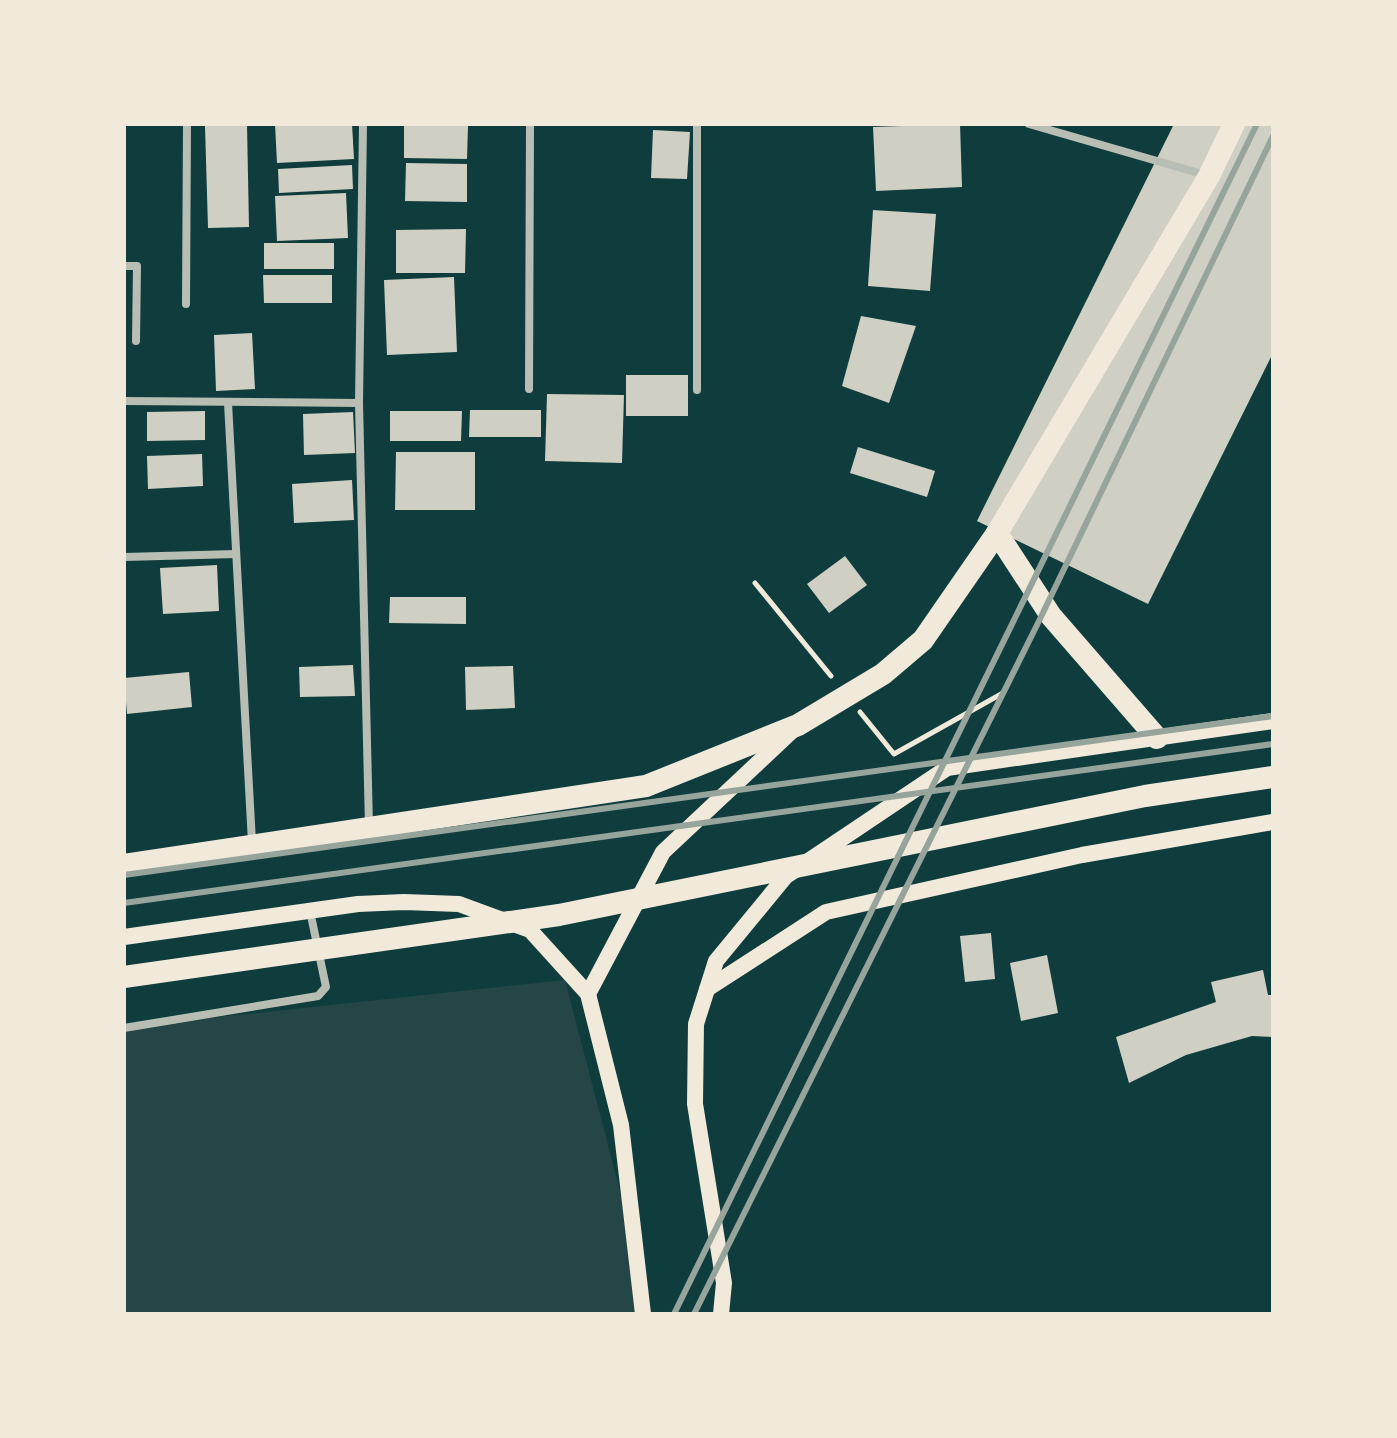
<svg xmlns="http://www.w3.org/2000/svg" width="1397" height="1438" viewBox="0 0 1397 1438" font-family="'Fira Sans',sans-serif">
<style>
.green{fill:#244646}
.building{fill:#cfcfc3}
.lines{fill:none;stroke-linecap:round;stroke-linejoin:round}
.path{stroke:#f1e9da;stroke-width:5}
.minor{stroke:#b8beb3;stroke-width:8}
.secondary{stroke:#f1e9da;stroke-width:16}
.trunk{stroke:#f1e9da;stroke-width:22}
.rail{stroke:#97a49c;stroke-width:6}
</style>
<rect width="100%" height="100%" fill="#0f3d3e"/>
<!-- green -->
<path class="green" d="M565 980 652 1314H124V1027Z"/>
<!-- building -->
<g class="building">
<path d="M275 124H352L354 159 277 163Z"/>
<path d="M960 124 962 187 876 191 873 127Z"/>
<path d="M1174 124H1273V353L1148 604 977 521Z"/>
<path d="M247 125 249 227 208 228 205 126Z"/>
<path d="M404 125 468 126 467 159 404 158Z"/>
<path d="M653 130 690 132 687 179 651 178Z"/>
<path d="M406 163 467 164V202L405 201Z"/>
<path d="M352 165 353 189 279 193 278 169Z"/>
<path d="M346 193 348 238 277 241 275 196Z"/>
<path d="M873 210 936 214 930 291 868 286Z"/>
<path d="M466 229 465 273H396V230Z"/>
<rect x="264" y="243" width="70" height="26"/>
<path d="M263 275H332V303H264Z"/>
<path d="M454 277 457 352 387 355 384 280Z"/>
<path d="M861 316 916 326 889 403 842 386Z"/>
<path d="M252 333 255 389 216 391 214 335Z"/>
<rect x="626" y="375" width="62" height="41"/>
<path d="M547 394 624 395 622 463 545 461Z"/>
<path d="M470 410H541V437H469Z"/>
<path d="M205 411V440L147 441V412Z"/>
<path d="M390 411H462L461 441H390Z"/>
<path d="M353 412 355 453 304 455 303 414Z"/>
<path d="M858 447 935 471 927 497 850 473Z"/>
<path d="M396 452H475V510H395Z"/>
<path d="M202 454 203 486 148 489 147 456Z"/>
<path d="M352 480 354 520 294 523 292 484Z"/>
<path d="M845 556 867 585 829 613 807 584Z"/>
<path d="M217 565 219 611 163 614 160 568Z"/>
<path d="M390 597H466V624L389 623Z"/>
<path d="M353 665 355 696 300 697 299 667Z"/>
<path d="M513 666 515 708 466 710 465 667Z"/>
<path d="M189 672 192 707 127 714 124 678Z"/>
<path d="M991 933 995 979 965 982 960 936Z"/>
<path d="M1047 955 1058 1013 1021 1021 1010 963Z"/>
<path d="M1263 970 1268 995H1273V1037L1252 1036 1186 1055 1129 1083 1116 1037 1216 1002 1211 982Z"/>
</g>
<g class="lines">
<!-- path -->
<g class="path">
<path d="M755 583 831 676"/>
<path d="M860 712 894 754 1003 693"/>
</g>
<!-- minor -->
<g class="minor">
<path d="M363 124 359 403 369 827"/>
<path d="M1029 124 1209 176"/>
<path d="M124 266H137L136 341"/>
<path d="M186 304 187 124"/>
<path d="M529 389 530 124"/>
<path d="M697 390V124"/>
<path d="M124 401 359 403"/>
<path d="M228 403 252 842"/>
<path d="M124 557 236 554"/>
<path d="M124 1028 318 996 326 987 310 911"/>
</g>
<!-- secondary -->
<g class="secondary">
<path d="M124 937 358 904 404 902 459 904 530 930 588 994 621 1125 643 1314"/>
<path d="M707 989 826 912 1082 855 1273 822"/>
<path d="M588 994 663 852 792 731"/>
<path d="M721 1314 724 1283 695 1104 696 1024 716 961 786 876 947 768 1273 721"/>
</g>
<!-- trunk -->
<g class="trunk">
<path d="M997 533 1051 616 1157 738"/>
<path d="M124 865 646 786 798 725 883 674 923 640 997 533 1209 176 1234 124"/>
<path d="M124 977 559 915 1145 796 1273 777"/>
</g>
<!-- rail -->
<g class="rail">
<path d="M124 875 1273 716"/>
<path d="M124 903 1273 744"/>
<path d="M674 1314 1257 124"/>
<path d="M694 1314 1038 623 1273 136"/>
</g>
</g>
<!-- border -->
<rect width="1397" height="1438" fill="none" stroke="#f1e9da" stroke-width="252"/>
</svg>
